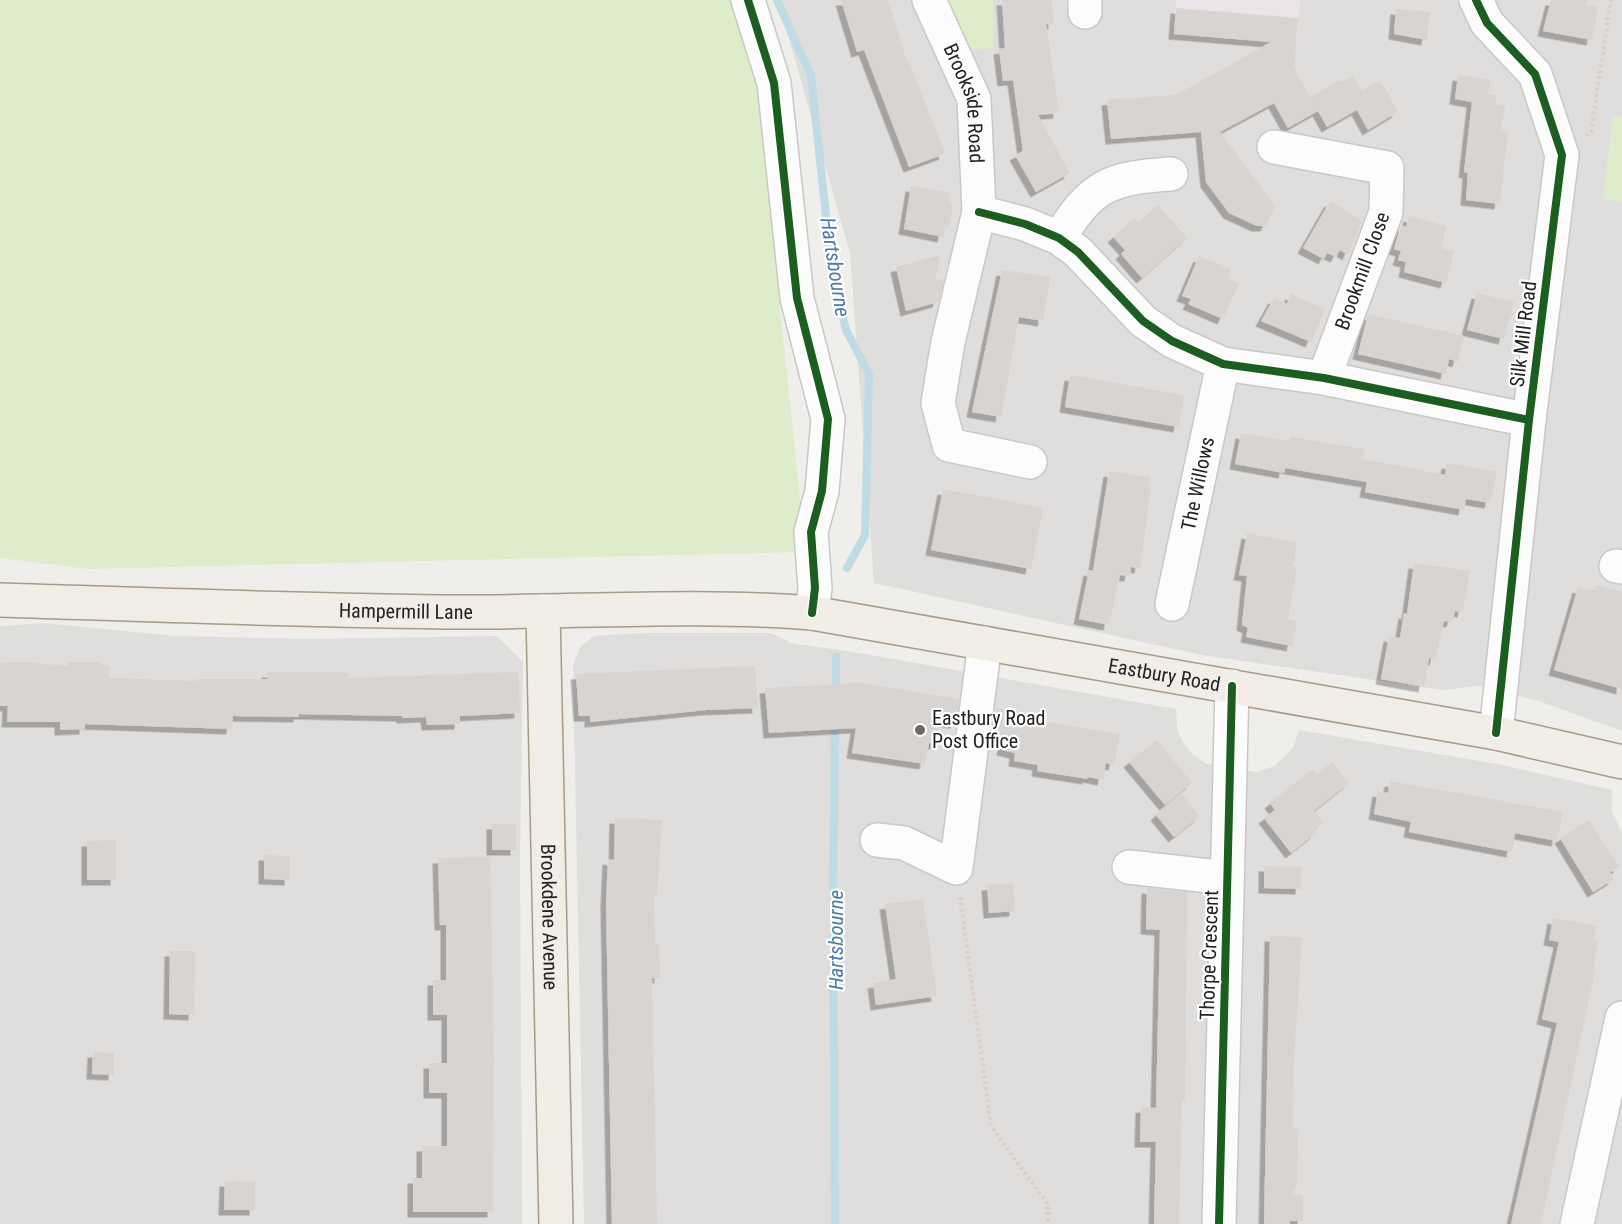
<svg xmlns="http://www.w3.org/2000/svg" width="1622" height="1224" viewBox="0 0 1622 1224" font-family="'Roboto Condensed',sans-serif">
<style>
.residential{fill:#dfdedc}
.industrial{fill:#ede4e9}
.grass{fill:#ddeccb}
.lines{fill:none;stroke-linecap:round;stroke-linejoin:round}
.stream{stroke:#bfdbe3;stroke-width:8}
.building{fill:#d7d4d2;filter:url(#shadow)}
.minor-casing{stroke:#c9c8c7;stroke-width:36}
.major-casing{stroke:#a79c86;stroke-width:36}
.path{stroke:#dccecd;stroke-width:4;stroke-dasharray:3 3;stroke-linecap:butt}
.minor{stroke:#fdfcfc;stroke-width:33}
.major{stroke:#f3ede7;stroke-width:33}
.cycleway-casing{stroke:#fff;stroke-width:11}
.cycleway{stroke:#1b5e20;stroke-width:8}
.poi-dot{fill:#6a6968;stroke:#fff;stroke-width:2}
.labels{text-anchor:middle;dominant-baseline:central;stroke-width:4.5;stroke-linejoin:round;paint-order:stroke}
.street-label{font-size:20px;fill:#222;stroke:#fff}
.poi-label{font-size:20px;fill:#222;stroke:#fff;text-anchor:start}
.water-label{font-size:21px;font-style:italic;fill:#4a7aab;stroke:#fff}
</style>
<defs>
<filter id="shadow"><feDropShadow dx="-5.5" dy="5.5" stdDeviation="0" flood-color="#0004"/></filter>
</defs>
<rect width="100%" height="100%" fill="#f0eeeb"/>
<!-- residential -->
<g class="residential">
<path d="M778 0H1622V731L1539 701 1478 686 1443 690 1202 655 874 583 850 253Z"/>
<path d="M44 623 175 636 310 639 497 636 523 662 520 856 522 1224H0V626Z"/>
<path d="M643 633H771L791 643 859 653 1176 709 1177 729 1183 742 1192 754 1207 764 1256 772 1275 766 1293 748 1299 730 1497 764 1612 790V812L1622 833V1224H584L573 665 581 646 594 636Z"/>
</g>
<!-- industrial -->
<path class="industrial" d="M1176 0H1300L1296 44 1174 34Z"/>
<!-- grass -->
<g class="grass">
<path d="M0 0H740L767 88 775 261 804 536 801 552 88 569 0 558Z"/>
<path d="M945 0H993V48L969 50Z"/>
<path d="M1613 115 1622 117V202L1603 199Z"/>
</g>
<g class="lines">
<!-- stream -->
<g class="stream">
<path d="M777 0 811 76 832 272 846 330 869 374 865 535 847 568"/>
<path d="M836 696V657"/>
<path d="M835 1224 833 904 835 720"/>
</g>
</g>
<!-- building -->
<g class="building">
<path d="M841 0H888L907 62 909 61 945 154 909 167 864 50 857 52Z"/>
<path d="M1002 0H1052L1054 24H1046L1059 113 1038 115 1070 173 1036 192 1015 155 1023 151 1013 80 1003 81 999 49 1005 48Z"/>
<path d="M1551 0H1587V5L1598 7 1592 40 1543 31Z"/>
<path d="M1176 8 1298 18 1294 68 1310 97 1340 80 1341 82 1353 76 1362 91 1380 80 1398 112 1368 130 1357 110 1327 127 1312 100 1318 111 1288 128 1274 103 1220 132 1275 206 1266 226H1257L1229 213 1206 182 1201 132 1111 139 1107 100 1176 95 1271 42 1174 34Z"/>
<path d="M1396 9 1430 12 1427 40 1394 34Z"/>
<path d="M1458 75 1490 80 1488 94 1497 95 1495 105 1505 106 1501 131H1508L1500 204 1466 200 1468 173 1464 172 1472 102 1455 99Z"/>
<path d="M911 186 951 193 949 202 953 204 949 227 945 226 943 237 904 229Z"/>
<path d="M1330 201 1362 221 1348 255 1340 250 1336 257 1327 253 1324 259 1303 248Z"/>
<path d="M1158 205 1187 238 1142 278 1121 254 1125 250 1113 237 1135 218 1139 222Z"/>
<path d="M1409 216 1446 226 1441 248 1454 251 1446 283 1404 272 1406 262 1398 260 1401 251 1394 249 1401 225 1406 227Z"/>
<path d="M940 255 935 280 944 279 938 302 906 311 896 267Z"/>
<path d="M1199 256 1231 269 1228 278 1239 283 1223 319 1188 304 1191 299 1182 296Z"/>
<path d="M1002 270 1050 277 1043 321 1019 317 1001 417 972 412Z"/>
<path d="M1477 293 1514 302 1504 339 1467 330Z"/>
<path d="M1291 294 1325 309 1311 342 1261 321 1274 298 1287 304Z"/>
<path d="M1368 314 1464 336 1458 362 1449 359 1446 374 1358 354Z"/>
<path d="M1070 375 1184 395 1179 427 1065 407Z"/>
<path d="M1241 433 1290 441 1291 437 1365 449 1363 459 1445 475 1447 463 1497 472 1490 503 1466 499 1464 510 1365 492 1367 482 1285 468 1284 473 1235 464Z"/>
<path d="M1109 471 1150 477 1149 486 1151 487 1140 568 1131 567 1130 576 1120 575 1109 625 1079 619 1089 570 1093 571Z"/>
<path d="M943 489 1043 508 1031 569 931 550Z"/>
<path d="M1247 533 1297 543 1293 566 1297 567 1288 619 1297 621 1292 646 1246 637 1248 628 1242 625 1247 576 1239 575Z"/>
<path d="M1414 563 1470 571 1463 612 1455 611 1452 622 1444 621 1435 660 1429 658 1424 687 1381 679 1389 636 1400 638 1404 613 1407 614Z"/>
<path d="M1597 585 1622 592V689L1554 670 1578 587 1595 592Z"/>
<path d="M23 662 68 666V662H101V665H109V678L196 681V679H267V672H344L348 674V678L518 672 520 713 460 716V724L427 725 426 717 402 718V716L299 714V717L233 716 232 729 85 724V729L60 730V722H7L8 706H0V663Z"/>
<path d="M755 666 758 708 706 710 590 722V716H579L576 674Z"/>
<path d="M859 683 959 699 956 723 940 721 936 744 929 743 925 764 852 753 856 728 769 733 765 688Z"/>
<path d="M996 708 1019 712 1018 718 1120 734 1114 765 1106 763 1103 780 1088 777V779L1037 771 1038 765 1014 761 1015 753 1002 750 1003 744 991 742Z"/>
<path d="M1157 740 1192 783 1165 805 1129 762Z"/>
<path d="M1332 762 1349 783 1314 811 1323 822 1314 830 1316 833 1291 853 1264 818 1275 810 1270 803 1313 769 1317 774Z"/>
<path d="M1390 781 1563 812 1557 841 1515 833 1512 852 1409 832 1411 822 1374 814 1378 791 1388 793Z"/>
<path d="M1181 793 1200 816 1174 837 1156 815Z"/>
<path d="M615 818 662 820 657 896H654L655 943H659L660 978H652L657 1224H612L606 902 608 859 614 860Z"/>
<path d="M1589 820 1619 867 1610 872 1614 879 1593 892 1560 838Z"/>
<rect x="492" y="824" width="24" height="26"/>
<path d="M116 840V880H87V841Z"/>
<path d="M264 855 290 856V880L264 879Z"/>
<path d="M490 857 494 1055 493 1212H413V1178H422V1146H447V1093H429V1063H447V1015H433V980H446V925H440L438 858Z"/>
<path d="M1264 866 1301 867V889L1264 888Z"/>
<path d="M1013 883 1015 911 989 913 987 885Z"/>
<path d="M1147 888 1187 892 1185 1101H1182L1179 1224H1154L1156 1142H1140L1141 1107 1156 1108 1160 930 1146 929Z"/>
<path d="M923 899 937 996 876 1005 873 983 896 979 885 904Z"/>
<path d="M1553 918 1596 926 1594 939 1598 940 1593 970 1595 971 1541 1224H1511L1557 1023 1542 1019 1559 942 1549 940Z"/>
<path d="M1270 936 1302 937 1294 1058 1293 1129H1298L1297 1182 1292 1195H1303V1221H1290V1224H1264Z"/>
<path d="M170 951H195L194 1015 169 1014Z"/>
<path d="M93 1052 114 1053V1075L92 1074Z"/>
<path d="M225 1181 255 1182V1210H224Z"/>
</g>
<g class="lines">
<defs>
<g id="minor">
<path d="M748 0 774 83 797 298 828 419 822 491 811 532 815 588 812 613"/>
<path id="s1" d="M929 0 974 99 977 166 979 212 948 342 938 403 949 445 1030 462"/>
<path d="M1476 0 1487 23 1535 74 1562 155 1529 420 1496 733"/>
<path d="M1085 12V0"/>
<path d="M1274 147 1387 168 1386 212 1324 378"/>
<path d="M979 212 1025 224 1059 238 1078 252 1143 321 1172 341 1223 364 1324 378 1529 420"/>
<path d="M1059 238C1092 185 1109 178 1171 174"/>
<path d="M1616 566 1622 567"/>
<path id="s2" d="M1172 604 1223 364"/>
<path d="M877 840 904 843 956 868 985 643"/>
<path d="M1129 867 1227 878"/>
<path d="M1219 1224 1232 686"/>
<path d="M1577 1224 1622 1018"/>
</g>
<g id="major">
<path id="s3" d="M0 600C156 605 311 611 467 612 582 612 697 604 812 613L1496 733 1622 762"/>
<path id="s4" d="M543 611 556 1224"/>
</g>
</defs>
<!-- minor casing -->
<use href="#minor" class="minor-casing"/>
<!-- major casing -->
<use href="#major" class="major-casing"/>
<!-- path -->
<g class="path">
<path d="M1586 136 1591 132 1611 0"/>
<path d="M960 897 991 1126 1048 1205V1224"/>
</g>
<!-- minor -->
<use href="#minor" class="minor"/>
<!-- major -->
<use href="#major" class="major"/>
<defs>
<g id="cycleway">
<path d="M748 0 774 83 797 298 828 419 822 491 811 532 815 588 812 613"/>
<path d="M1476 0 1487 23 1535 74 1562 155 1529 420 1496 733"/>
<path d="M979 212 1025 224 1059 238 1078 252 1143 321 1172 341 1223 364 1324 378 1529 420"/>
<path d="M1219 1224 1232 686"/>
</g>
</defs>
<!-- cycleway casing -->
<use href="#cycleway" class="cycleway-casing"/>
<!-- cycleway -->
<use href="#cycleway" class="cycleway"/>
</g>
<!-- markers -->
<circle class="poi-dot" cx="920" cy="730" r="6"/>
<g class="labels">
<!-- street labels -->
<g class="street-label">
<text stroke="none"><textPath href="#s1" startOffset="111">Brookside Road</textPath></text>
<text transform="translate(1362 271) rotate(-70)">Brookmill Close</text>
<text transform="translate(1523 334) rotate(-83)">Silk Mill Road</text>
<text stroke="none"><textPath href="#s2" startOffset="123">The Willows</textPath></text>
<text stroke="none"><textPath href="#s3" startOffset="406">Hampermill Lane</textPath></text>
<text stroke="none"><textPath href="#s3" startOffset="1170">Eastbury Road</textPath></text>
<text stroke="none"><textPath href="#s4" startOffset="306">Brookdene Avenue</textPath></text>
<text transform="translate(1209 955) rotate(-88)">Thorpe Crescent</text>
</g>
<!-- poi labels -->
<g class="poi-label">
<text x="932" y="718">Eastbury Road<tspan x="932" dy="23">Post Office</tspan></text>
</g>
<!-- water labels -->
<g class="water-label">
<text transform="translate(835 267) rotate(81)">Hartsbourne</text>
<text transform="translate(836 940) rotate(-90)">Hartsbourne</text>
</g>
</g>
</svg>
